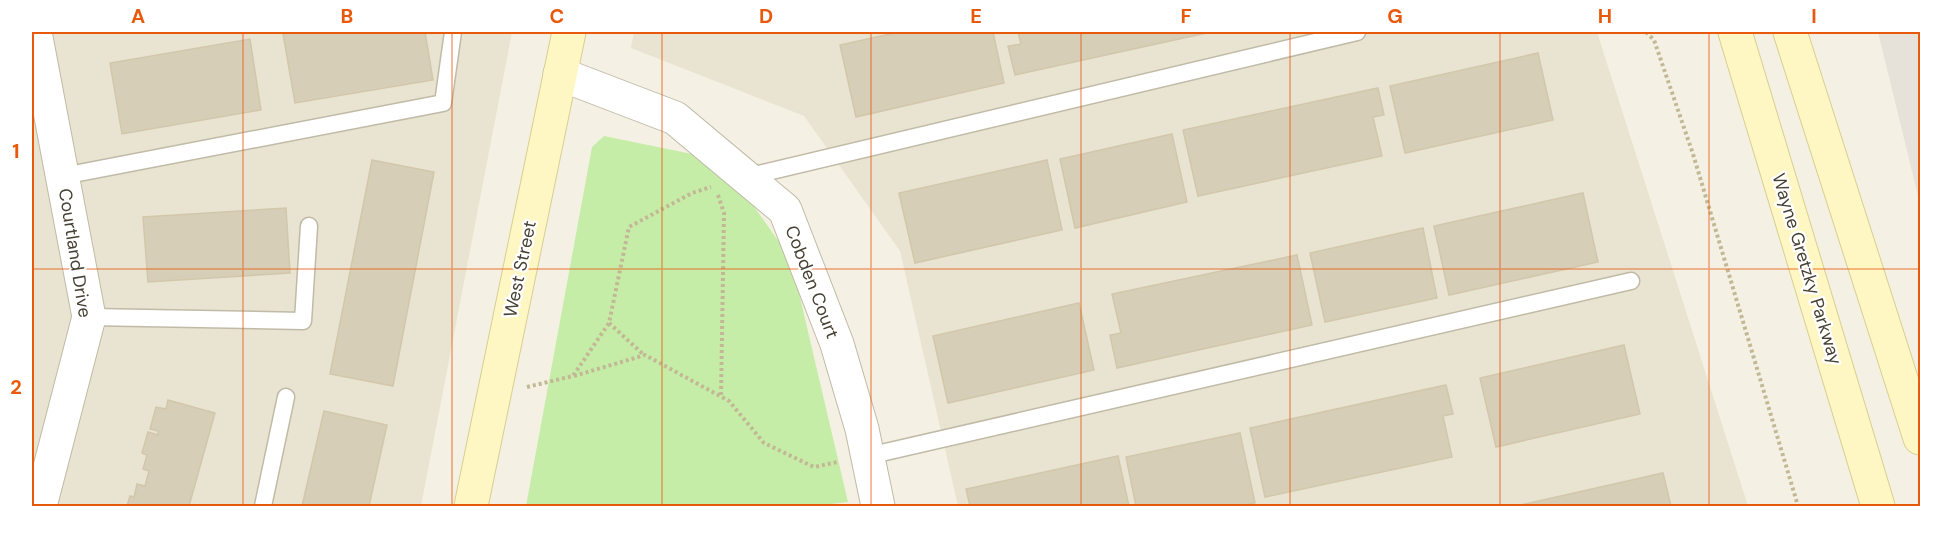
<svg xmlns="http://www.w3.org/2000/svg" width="1952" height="538" viewBox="0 0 1952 538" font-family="'DM Sans',sans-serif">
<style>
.residential{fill:#e8e4d1}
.industrial{fill:#e6e1d9}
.green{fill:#c6eda8}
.building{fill:#d7ceb8;stroke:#d2c7ab;stroke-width:1.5}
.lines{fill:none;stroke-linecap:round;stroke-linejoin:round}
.service-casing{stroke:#c0baa6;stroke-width:19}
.minor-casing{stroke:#c0baa6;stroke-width:35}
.secondary-casing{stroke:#d8ce8f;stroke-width:35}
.path{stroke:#c3b895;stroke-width:4;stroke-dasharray:3 3;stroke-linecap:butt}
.service{stroke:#fff;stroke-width:16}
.minor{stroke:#fff;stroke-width:33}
.secondary{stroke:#fff7c3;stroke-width:33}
.grid{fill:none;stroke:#e8590c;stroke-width:1.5;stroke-opacity:0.55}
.labels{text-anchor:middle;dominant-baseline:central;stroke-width:4.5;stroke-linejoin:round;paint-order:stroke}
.street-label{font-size:18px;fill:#474133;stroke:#fff}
.neatline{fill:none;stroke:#e8590c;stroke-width:2}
.grid-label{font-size:20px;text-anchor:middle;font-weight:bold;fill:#e8590c}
</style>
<rect width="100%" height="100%" fill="#f4f1e4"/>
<!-- residential -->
<g class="residential">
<path d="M32 32H512L421 506H32Z"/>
<path d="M634 32H1597L1748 506H958L900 251 804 116 631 48Z"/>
</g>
<!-- industrial -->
<path class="industrial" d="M1878 32H1920V204Z"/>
<!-- green -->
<path class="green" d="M604 136 692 154 748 198 791 259 848 502 814 506H526L592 147Z"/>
<!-- building -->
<g class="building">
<path d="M301 32H425L433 80 295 103 283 34Z"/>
<path d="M899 32H993L1004 83 856 117 840 45Z"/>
<path d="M1018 32H1211L1015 75 1008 46 1021 44Z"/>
<path d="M250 39 261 110 122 134 110 63Z"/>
<path d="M1538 53 1553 120 1405 153 1390 86Z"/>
<path d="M1378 88 1384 115 1373 117 1382 156 1198 196 1183 130Z"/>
<path d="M1172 134 1187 202 1075 228 1060 159Z"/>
<path d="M372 160 434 172 393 386 330 374Z"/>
<path d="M1047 160 1062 230 915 263 899 193Z"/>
<path d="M1583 193 1598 262 1449 295 1434 226Z"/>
<path d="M286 208 290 273 148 282 143 217Z"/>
<path d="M1423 228 1437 298 1325 322 1310 253Z"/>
<path d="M1297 255 1312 325 1117 368 1110 335 1121 333 1112 294Z"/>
<path d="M1079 303 1094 370 948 403 933 336Z"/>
<path d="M1624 345 1640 414 1496 447 1480 378Z"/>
<path d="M1446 385 1453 414 1443 416 1452 457 1265 497 1250 428Z"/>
<path d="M168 400 215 413 189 506H127L130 496 134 497 137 484 145 486 149 471 143 469 147 455 142 453 148 432 158 435V431L150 429 156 407 166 409Z"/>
<path d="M324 411 387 425 369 506H302Z"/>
<path d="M1240 433 1255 503 1238 506H1136L1126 457Z"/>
<path d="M1118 456 1129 506H970L966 489Z"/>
<path d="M1663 473 1671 506H1516Z"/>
</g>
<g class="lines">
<defs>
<g id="service">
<path d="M63 176 443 103 453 32"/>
<path d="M746 177 1357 32"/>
<path d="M89 317 303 321 309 226"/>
<path d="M868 456 1631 281"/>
<path d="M263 506 286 397"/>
</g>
<g id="minor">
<path d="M35 32 89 317 40 506"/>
<path d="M560 74 675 118 785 210 837 344 862 429 878 506"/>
</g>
<g id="secondary">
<path d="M1735 32 1878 506"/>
<path d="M1790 32 1920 438"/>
<path d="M471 506 569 32"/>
</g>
</defs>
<!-- service casing -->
<use href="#service" class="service-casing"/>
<!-- minor casing -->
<use href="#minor" class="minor-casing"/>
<!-- secondary casing -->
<use href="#secondary" class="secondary-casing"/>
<!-- path -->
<g class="path">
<path d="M1646 32 1654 40 1693 154 1798 506"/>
<path d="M718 195 724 213 721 397"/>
<path d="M609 323 644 355"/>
<path d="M574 376 645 355 729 401 764 443 814 467 838 462"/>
<path d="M527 387 573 376 609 323 629 227 692 193 711 187"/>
</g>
<!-- service -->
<use href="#service" class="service"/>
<!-- minor -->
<use href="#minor" class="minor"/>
<!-- secondary -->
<use href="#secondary" class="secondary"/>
</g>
<!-- grid -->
<path class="grid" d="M243 32V506M452 32V506M662 32V506M871 32V506M1081 32V506M1290 32V506M1500 32V506M1709 32V506M32 269H1920"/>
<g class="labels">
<!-- street labels -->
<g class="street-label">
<text transform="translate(75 253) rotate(81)">Courtland Drive</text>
<text transform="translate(520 269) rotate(-78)">West Street</text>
<text transform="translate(1807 269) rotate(73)">Wayne Gretzky Parkway</text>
<text transform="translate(812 282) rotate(69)">Cobden Court</text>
</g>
</g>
<!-- border -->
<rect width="1952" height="538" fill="none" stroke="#ffffff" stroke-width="66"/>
<rect x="33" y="33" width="1886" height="472" class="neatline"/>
<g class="grid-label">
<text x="138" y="23">A</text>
<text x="347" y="23">B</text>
<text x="557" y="23">C</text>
<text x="766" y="23">D</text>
<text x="976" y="23">E</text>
<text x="1186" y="23">F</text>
<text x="1395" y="23">G</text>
<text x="1605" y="23">H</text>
<text x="1814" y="23">I</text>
<text x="16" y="158">1</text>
<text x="16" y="394">2</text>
</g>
</svg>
